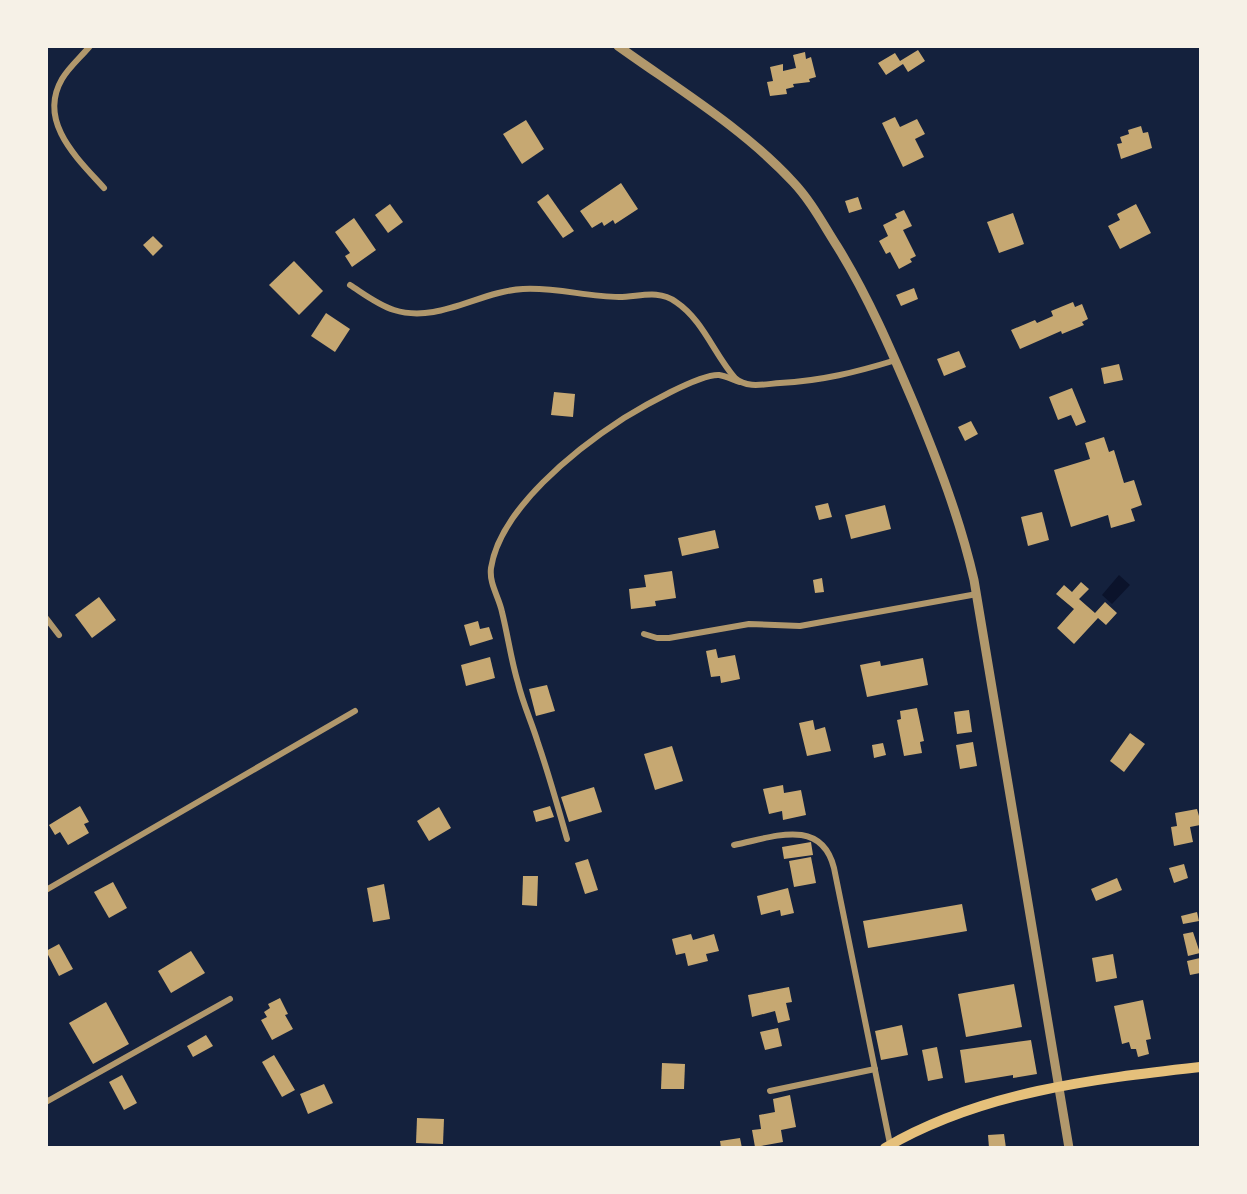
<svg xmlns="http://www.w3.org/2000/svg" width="1247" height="1194" viewBox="0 0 1247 1194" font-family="'Space Grotesk',sans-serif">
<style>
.water{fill:#0b132b}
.building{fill:#c6a872}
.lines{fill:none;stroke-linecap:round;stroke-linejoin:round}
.minor{stroke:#b1986c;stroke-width:6}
.tertiary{stroke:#b1986c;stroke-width:9}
.secondary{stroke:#e5c07b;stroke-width:10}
</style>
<rect width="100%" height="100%" fill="#14213d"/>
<!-- water -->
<path class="water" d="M1119 575 1130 585 1112 604 1102 595Z"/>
<!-- building -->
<g class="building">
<path d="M918 50 925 61 908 72 903 64 886 75 878 63 895 53 900 61Z"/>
<path d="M805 52 806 59 811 57 816 77 809 79 810 82 793 84 794 87 786 89 787 94 770 96 767 82 773 81 770 67 783 64V71L796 68 793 55Z"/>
<path d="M895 117 900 127 917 119 925 134 915 139 924 157 903 167 882 123Z"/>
<path d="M526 120 544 149 522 164 503 134Z"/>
<path d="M1141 126 1143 133 1148 132 1152 148 1121 159 1117 144 1122 143 1120 137 1129 134 1128 130Z"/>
<path d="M621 183 638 209 615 224 613 220 604 226 602 222 592 228 580 211Z"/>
<path d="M548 194 574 231 563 238 537 202Z"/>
<path d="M858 197 862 209 849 213 845 201Z"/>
<path d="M390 204 403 222 388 233 375 215Z"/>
<path d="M1136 204 1151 233 1120 249 1108 226 1120 220 1117 214Z"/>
<path d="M904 210 912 226 903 230 916 256 910 259 912 262 899 269 890 252 886 254 879 241 888 236 883 225 897 218 895 214Z"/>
<path d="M1013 213 1024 244 999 253 987 222Z"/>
<path d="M354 218 376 250 352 267 345 256 350 253 335 232Z"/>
<path d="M153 236 163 246 153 256 143 245Z"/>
<path d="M294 261 323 291 299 315 269 285Z"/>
<path d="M914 288 918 299 901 306 896 295Z"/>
<path d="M1073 302 1075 307 1082 304 1088 319 1082 322 1084 325 1062 334 1061 331 1020 349 1011 330 1035 320 1037 323 1053 316 1051 311Z"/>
<path d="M326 313 350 329 335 352 311 336Z"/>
<path d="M959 351 966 367 944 376 937 359Z"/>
<path d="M1119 364 1123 380 1104 384 1101 368Z"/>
<path d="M1072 388 1086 422 1076 426 1071 415 1058 420 1049 397Z"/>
<path d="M554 392 575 394 573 417 551 415Z"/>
<path d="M971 421 978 434 965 441 958 427Z"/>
<path d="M1104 437 1109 452 1114 450 1124 483 1134 480 1142 505 1131 509 1135 521 1111 528 1108 515 1071 527 1054 470 1090 459 1085 443Z"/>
<path d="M828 503 832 517 819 520 815 506Z"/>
<path d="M885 505 891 529 851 539 845 515Z"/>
<path d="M1042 512 1049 540 1028 546 1021 517Z"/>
<path d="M715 530 719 548 682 556 678 538Z"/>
<path d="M672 571 676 598 655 601 656 606 631 609 629 589 646 587 644 575Z"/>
<path d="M822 578 824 592 815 593 813 580Z"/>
<path d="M1081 582 1089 589 1079 599 1095 613 1105 602 1117 613 1106 625 1098 618 1074 644 1057 628 1074 609 1056 594 1064 585 1072 592Z"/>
<path d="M99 597 116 620 92 638 75 615Z"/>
<path d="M478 621 480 629 489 627 493 639 470 646 464 625Z"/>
<path d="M716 649 718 658 735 655 740 679 721 683 720 676 711 677 706 651Z"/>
<path d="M490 657 495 678 466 686 461 665Z"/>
<path d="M923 658 928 685 867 697 860 665 880 661 881 666Z"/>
<path d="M547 685 555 711 536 716 529 689Z"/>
<path d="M917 708 924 741 920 742 922 753 904 756 897 720 901 719 900 711Z"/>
<path d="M969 710 972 732 957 734 954 712Z"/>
<path d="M813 720 815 730 825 727 831 751 807 756 799 723Z"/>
<path d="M1130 733 1145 744 1124 772 1110 761Z"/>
<path d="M973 742 977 766 960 769 956 745Z"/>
<path d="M883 743 886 755 874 758 872 745Z"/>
<path d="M672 746 683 781 655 790 644 754Z"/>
<path d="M783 785 784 793 801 790 806 815 783 820 782 811 769 814 763 789Z"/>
<path d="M594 787 602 812 569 822 561 797Z"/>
<path d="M80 806 89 822 84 824 89 833 68 845 60 832 55 835 49 825Z"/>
<path d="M550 806 554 817 536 822 533 811Z"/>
<path d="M439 807 451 828 429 841 417 821Z"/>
<path d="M1197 809 1199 816H1200V825L1190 827 1193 842 1174 846 1171 827 1177 826 1175 813Z"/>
<path d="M811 842 813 855 784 859 782 847Z"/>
<path d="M811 857 816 883 794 887 789 861Z"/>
<path d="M588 859 598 890 585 894 575 863Z"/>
<path d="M1184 864 1188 878 1174 883 1169 868Z"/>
<path d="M523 876H538L537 906 522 905Z"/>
<path d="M1117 878 1122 890 1096 901 1091 889Z"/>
<path d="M113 882 127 908 109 918 94 892Z"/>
<path d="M384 884 390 919 373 922 367 888Z"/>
<path d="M788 888 794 913 781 916 780 910 761 915 757 896Z"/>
<path d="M962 904 967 931 868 948 863 921Z"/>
<path d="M1197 912 1199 921 1183 924 1181 916Z"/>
<path d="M1193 932 1200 953 1188 956 1183 934Z"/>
<path d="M691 934 693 940 714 934 719 951 706 954 708 961 688 966 685 953 676 955 672 939Z"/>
<path d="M59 944 73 969 59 976 46 951Z"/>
<path d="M191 951 205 973 171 993 158 971Z"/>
<path d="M1113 954 1117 978 1096 982 1092 958Z"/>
<path d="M1200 958V973L1190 975 1187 961Z"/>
<path d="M1014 984 1022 1027 966 1037 958 994Z"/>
<path d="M789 987 792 1002 786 1003 790 1020 778 1023 775 1011 752 1017 748 995Z"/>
<path d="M280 998 288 1014 285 1015 293 1029 272 1040 261 1020 267 1017 264 1012 270 1008 268 1004Z"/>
<path d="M1143 1000 1151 1039 1146 1040 1149 1054 1138 1057 1136 1049H1131L1129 1042 1122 1044 1114 1006Z"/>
<path d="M106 1002 129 1044 93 1064 69 1023Z"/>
<path d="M902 1025 908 1055 881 1060 875 1031Z"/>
<path d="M778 1028 782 1046 765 1050 760 1032Z"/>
<path d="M206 1035 213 1046 193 1057 187 1046Z"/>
<path d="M1031 1040 1037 1074 1013 1078V1075L965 1083 960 1050Z"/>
<path d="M937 1047 943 1078 928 1081 922 1050Z"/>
<path d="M274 1055 295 1090 282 1097 262 1062Z"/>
<path d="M662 1063 685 1064 684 1089H661Z"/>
<path d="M122 1075 137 1103 124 1110 109 1082Z"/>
<path d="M324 1084 333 1103 308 1114 300 1094Z"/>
<path d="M790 1095 796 1127 781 1130 783 1142 755 1147 752 1130 761 1129 759 1115 775 1112 773 1099Z"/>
<path d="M417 1118 444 1119 443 1144 416 1143Z"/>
<path d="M1004 1134 1006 1148H989L988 1135Z"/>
<path d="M740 1138 742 1148H721L720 1141Z"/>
</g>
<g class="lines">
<!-- minor -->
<g class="minor">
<path d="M90 46C81 57 69 67 62 79 37 122 78 159 104 188"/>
<path d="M350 285C364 294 378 305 394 310 438 324 480 291 523 289 556 287 587 297 619 297 639 297 658 289 676 302 703 320 714 354 735 378 747 389 765 384 780 383 821 381 857 372 896 360"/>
<path d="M46 618 59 635"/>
<path d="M644 634 657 638H669L749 624 800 626 977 594"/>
<path d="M567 839C558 807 549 775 538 743 532 723 523 704 518 683 511 660 508 636 502 612 499 597 489 584 491 568 500 509 576 449 624 418 642 407 699 374 719 375 726 376 733 380 740 382"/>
<path d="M734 845C771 838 821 816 834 868L890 1144"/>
<path d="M46 890 355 711"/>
<path d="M770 1091 875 1069"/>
<path d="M46 1102 230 999"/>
</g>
<!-- tertiary -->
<path class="tertiary" d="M618 46C678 89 743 128 793 182 811 201 823 224 837 246 868 296 891 350 914 404 938 462 960 519 974 580L1069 1148"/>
<!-- secondary -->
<path class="secondary" d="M885 1148C980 1092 1093 1079 1200 1067"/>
</g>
<!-- border -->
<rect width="1247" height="1194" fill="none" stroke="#f6f1e7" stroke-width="96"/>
</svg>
